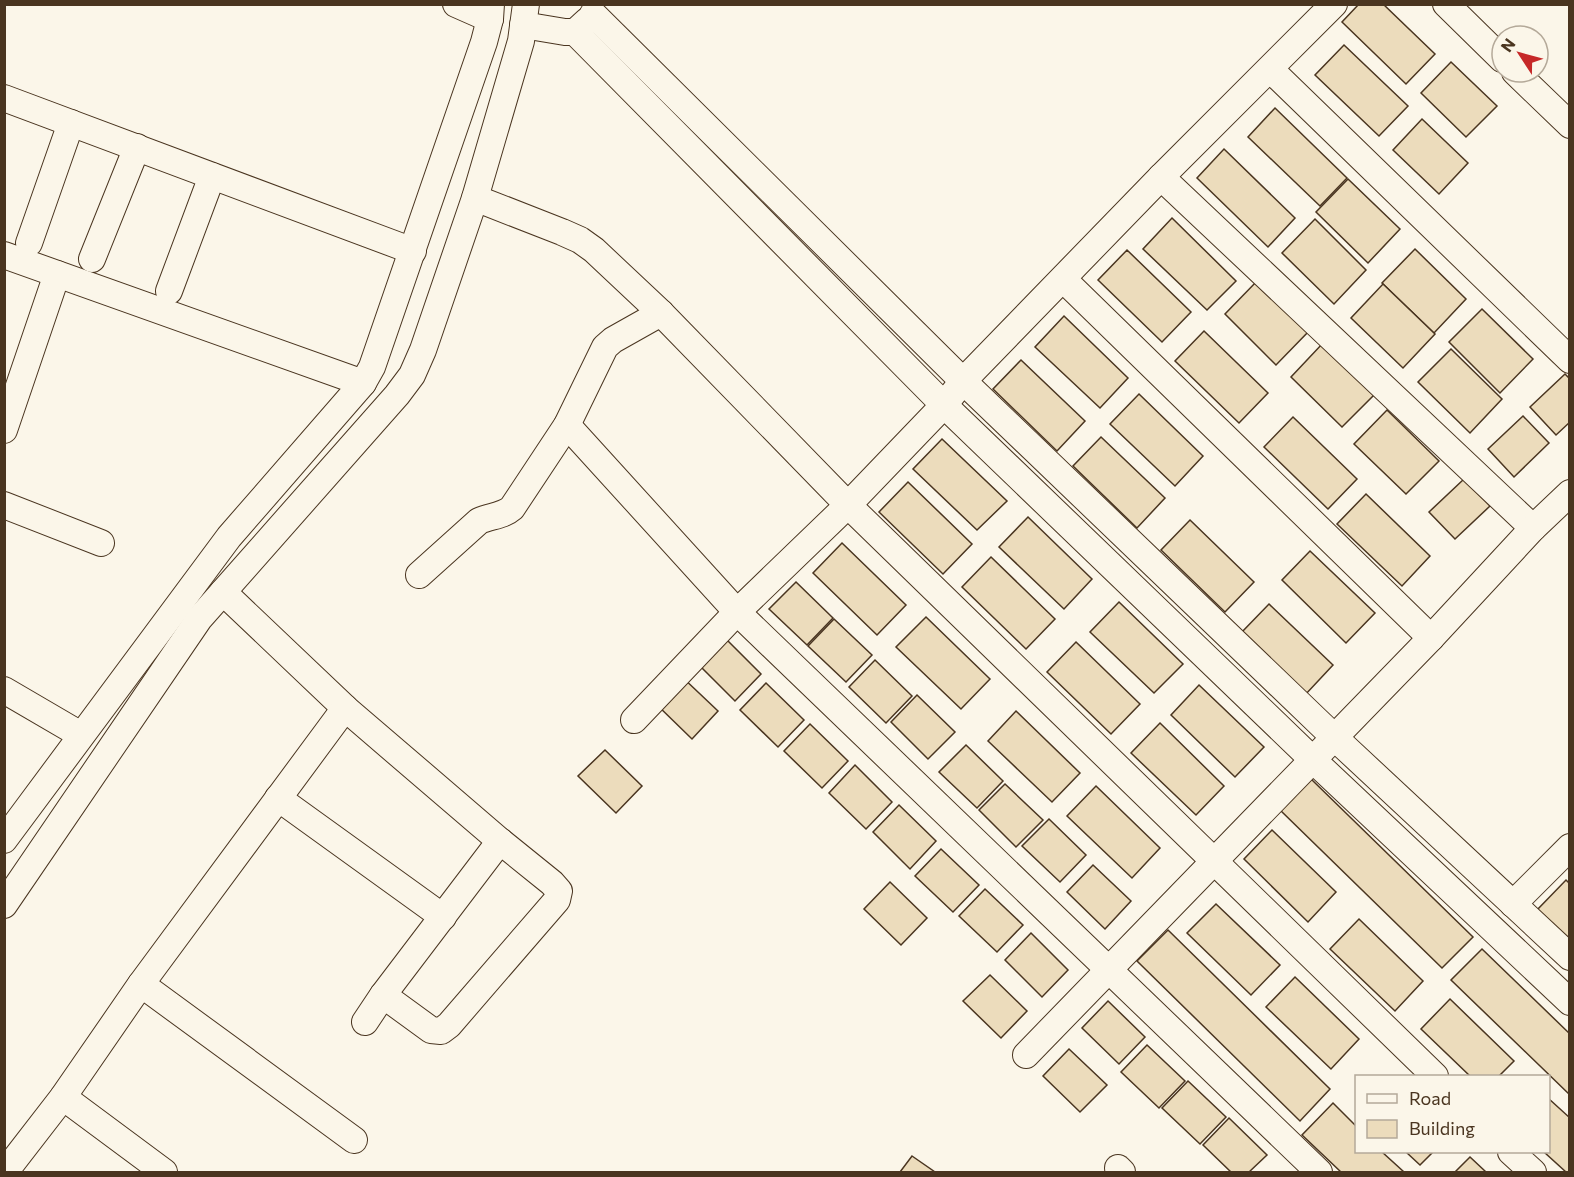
<svg xmlns="http://www.w3.org/2000/svg" width="1574" height="1177" viewBox="0 0 1574 1177" font-family="Commissioner,sans-serif">
<style>
.building{fill:#ecdcbc;stroke:#4a3520;stroke-width:1.5}
.lines{fill:none;stroke-linecap:round;stroke-linejoin:round}
.minor-casing{stroke:#4a3520;stroke-width:28}
.minor{stroke:#fbf6e9;stroke-width:26}
</style>
<rect width="100%" height="100%" fill="#fbf6e9"/>
<!-- building -->
<g class="building">
<path d="M1359 4H1383L1435 54 1406 84 1342 22Z"/>
<path d="M1344 45 1408 106 1379 136 1315 75Z"/>
<path d="M1451 62 1497 106 1466 137 1421 93Z"/>
<path d="M1275 108 1347 178 1320 206 1248 137Z"/>
<path d="M1422 119 1468 163 1439 194 1393 150Z"/>
<path d="M1224 149 1295 218 1268 247 1197 178Z"/>
<path d="M1348 179 1400 229 1368 263 1316 212Z"/>
<path d="M1172 218 1236 281 1207 310 1143 249Z"/>
<path d="M1315 219 1366 270 1334 304 1282 253Z"/>
<path d="M1415 249 1466 299 1434 333 1382 283Z"/>
<path d="M1127 250 1191 312 1162 342 1098 280Z"/>
<path d="M1257 281 1309 331 1276 365 1225 314Z"/>
<path d="M1383 284 1435 334 1403 368 1351 318Z"/>
<path d="M1482 309 1533 359 1500 393 1449 342Z"/>
<path d="M1064 316 1128 378 1100 408 1035 347Z"/>
<path d="M1204 331 1268 393 1239 423 1175 361Z"/>
<path d="M1323 343 1375 394 1342 427 1291 377Z"/>
<path d="M1451 349 1502 399 1470 433 1418 382Z"/>
<path d="M1021 360 1085 421 1057 451 993 389Z"/>
<path d="M1565 374 1570 379V422L1556 435 1530 407Z"/>
<path d="M1139 394 1203 456 1175 486 1110 424Z"/>
<path d="M1387 410 1439 461 1406 494 1354 444Z"/>
<path d="M1523 416 1549 443 1514 477 1488 449Z"/>
<path d="M1293 417 1357 479 1328 509 1264 447Z"/>
<path d="M1101 437 1165 498 1137 528 1073 466Z"/>
<path d="M942 439 1007 501 977 530 913 469Z"/>
<path d="M1464 479 1490 506 1455 539 1429 512Z"/>
<path d="M908 482 972 544 943 574 879 512Z"/>
<path d="M1366 494 1430 556 1402 586 1337 524Z"/>
<path d="M1028 517 1092 579 1064 609 999 547Z"/>
<path d="M1190 520 1254 582 1225 612 1161 550Z"/>
<path d="M842 543 906 605 877 635 813 573Z"/>
<path d="M1310 551 1375 613 1346 643 1282 580Z"/>
<path d="M991 557 1055 619 1026 649 962 587Z"/>
<path d="M796 582 833 618 807 645 769 609Z"/>
<path d="M1119 602 1183 664 1154 693 1090 632Z"/>
<path d="M1269 604 1333 665 1305 695 1241 633Z"/>
<path d="M926 617 990 679 961 709 896 647Z"/>
<path d="M834 619 872 655 846 682 808 646Z"/>
<path d="M724 637 761 674 735 701 698 664Z"/>
<path d="M1076 642 1140 704 1111 734 1047 672Z"/>
<path d="M875 660 912 696 886 723 849 687Z"/>
<path d="M680 675 718 711 692 739 654 702Z"/>
<path d="M766 683 804 720 778 747 740 710Z"/>
<path d="M1199 685 1264 747 1235 777 1171 715Z"/>
<path d="M917 695 955 732 928 759 891 722Z"/>
<path d="M1016 711 1080 773 1052 802 988 741Z"/>
<path d="M1160 723 1224 786 1196 815 1131 753Z"/>
<path d="M810 724 848 761 822 788 784 751Z"/>
<path d="M966 745 1003 781 977 808 939 772Z"/>
<path d="M605 750 642 786 616 813 578 776Z"/>
<path d="M855 765 892 802 866 829 829 793Z"/>
<path d="M1310 778 1473 937 1442 968 1279 809Z"/>
<path d="M1005 784 1043 820 1016 847 979 810Z"/>
<path d="M1096 786 1160 848 1132 878 1067 816Z"/>
<path d="M899 805 936 841 910 869 873 832Z"/>
<path d="M1049 819 1086 855 1060 882 1022 846Z"/>
<path d="M1272 830 1336 892 1308 922 1244 859Z"/>
<path d="M941 849 979 885 953 912 915 876Z"/>
<path d="M1093 865 1131 901 1105 929 1067 892Z"/>
<path d="M1566 880 1570 884V941L1537 910Z"/>
<path d="M890 882 927 918 901 945 864 909Z"/>
<path d="M985 889 1023 925 997 952 959 916Z"/>
<path d="M1216 904 1280 965 1251 995 1187 933Z"/>
<path d="M1359 919 1423 981 1395 1011 1330 949Z"/>
<path d="M1168 930 1330 1089 1300 1121 1137 961Z"/>
<path d="M1031 933 1068 970 1042 997 1005 960Z"/>
<path d="M1482 949 1570 1034V1095L1451 980Z"/>
<path d="M990 975 1027 1011 1001 1038 963 1001Z"/>
<path d="M1295 977 1359 1039 1331 1069 1266 1007Z"/>
<path d="M1450 999 1514 1061 1499 1076H1470L1421 1029Z"/>
<path d="M1108 1001 1145 1037 1119 1064 1082 1028Z"/>
<path d="M1147 1045 1185 1081 1159 1108 1121 1072Z"/>
<path d="M1069 1049 1107 1085 1080 1112 1043 1076Z"/>
<path d="M1188 1081 1226 1117 1200 1144 1162 1108Z"/>
<path d="M1548 1098 1570 1118V1172H1566L1544 1152H1548Z"/>
<path d="M1333 1103 1356 1126V1152H1382L1404 1172H1341L1302 1135Z"/>
<path d="M1229 1118 1267 1155 1249 1172H1231L1203 1145Z"/>
<path d="M1406 1152H1433L1420 1165Z"/>
<path d="M912 1156 935 1172H900Z"/>
<path d="M1470 1157 1486 1172H1455Z"/>
</g>
<g class="lines">
<defs>
<g id="minor">
<path d="M456 4 490 19"/>
<path d="M1446 4 1502 59"/>
<path d="M593 14 963 381 1334 737 1570 957"/>
<path d="M523 25 565 32H575L587 21"/>
<path d="M575 32 944 405 1313 760 1570 1002"/>
<path d="M1270 69 1570 360"/>
<path d="M1515 72 1570 125"/>
<path d="M4 98 413 251"/>
<path d="M1161 177 1533 528"/>
<path d="M475 198 562 232 580 240 594 250 661 313 848 505 1435 1076"/>
<path d="M29 243 71 123"/>
<path d="M4 255 363 383"/>
<path d="M92 259 137 147"/>
<path d="M1063 279 1431 638"/>
<path d="M169 291 212 176"/>
<path d="M567 425 737 612 1319 1172"/>
<path d="M4 430 57 274"/>
<path d="M4 505 101 543"/>
<path d="M419 575 479 521C490 516 503 516 512 508L567 425 605 347 613 340 661 313"/>
<path d="M223 592 345 708 500 841 552 883 559 891 557 900 449 1025 441 1031 431 1030 383 995"/>
<path d="M4 690 81 735"/>
<path d="M634 720 737 612 848 505 944 405 963 381 1161 177 1334 4"/>
<path d="M278 798 443 917"/>
<path d="M4 840 229 537 363 383 372 367 484 42 490 19 491 4"/>
<path d="M1513 904 1570 847"/>
<path d="M4 905 199 619 397 395 412 375 423 350 475 198 521 41 526 4"/>
<path d="M141 984 354 1140"/>
<path d="M365 1022 383 995 500 841"/>
<path d="M1026 1055 1431 638 1533 528 1570 493"/>
<path d="M63 1097 164 1172"/>
<path d="M1511 1152 1533 1172"/>
<path d="M1118 1168 1122 1172"/>
<path d="M5 1172 63 1097 141 984 345 708"/>
</g>
</defs>
<!-- minor casing -->
<use href="#minor" class="minor-casing"/>
<!-- minor -->
<use href="#minor" class="minor"/>
</g>
<!-- border -->
<rect width="1574" height="1177" fill="none" stroke="#4a3520" stroke-width="12"/>
<!-- legend -->
<rect x="1355" y="1075" width="195" height="78" fill="#fbf6e9" stroke="#b4a999" stroke-width="1.5"/>
<rect x="1367" y="1094" width="30" height="9" fill="#fbf6e9" stroke="#b4a999" stroke-width="1.5"/>
<text x="1409" y="1105" font-size="18" fill="#4a3520">Road</text>
<rect x="1367" y="1120" width="30" height="18" fill="#ecdcbc" stroke="#b4a999" stroke-width="1.5"/>
<text x="1409" y="1135" font-size="18" fill="#4a3520">Building</text>
<!-- north arrow -->
<g transform="translate(1520 54) rotate(306)"><circle r="28" fill="#fbf6e9" stroke="#b4a999" stroke-width="1.5"/>
<path d="M0-4.5L10 22L0 15L-10 22Z" fill="#c62828"/>
<text y="-9" font-size="16" font-weight="bold" text-anchor="middle" fill="#4a3520">N</text>
</g>
</svg>
